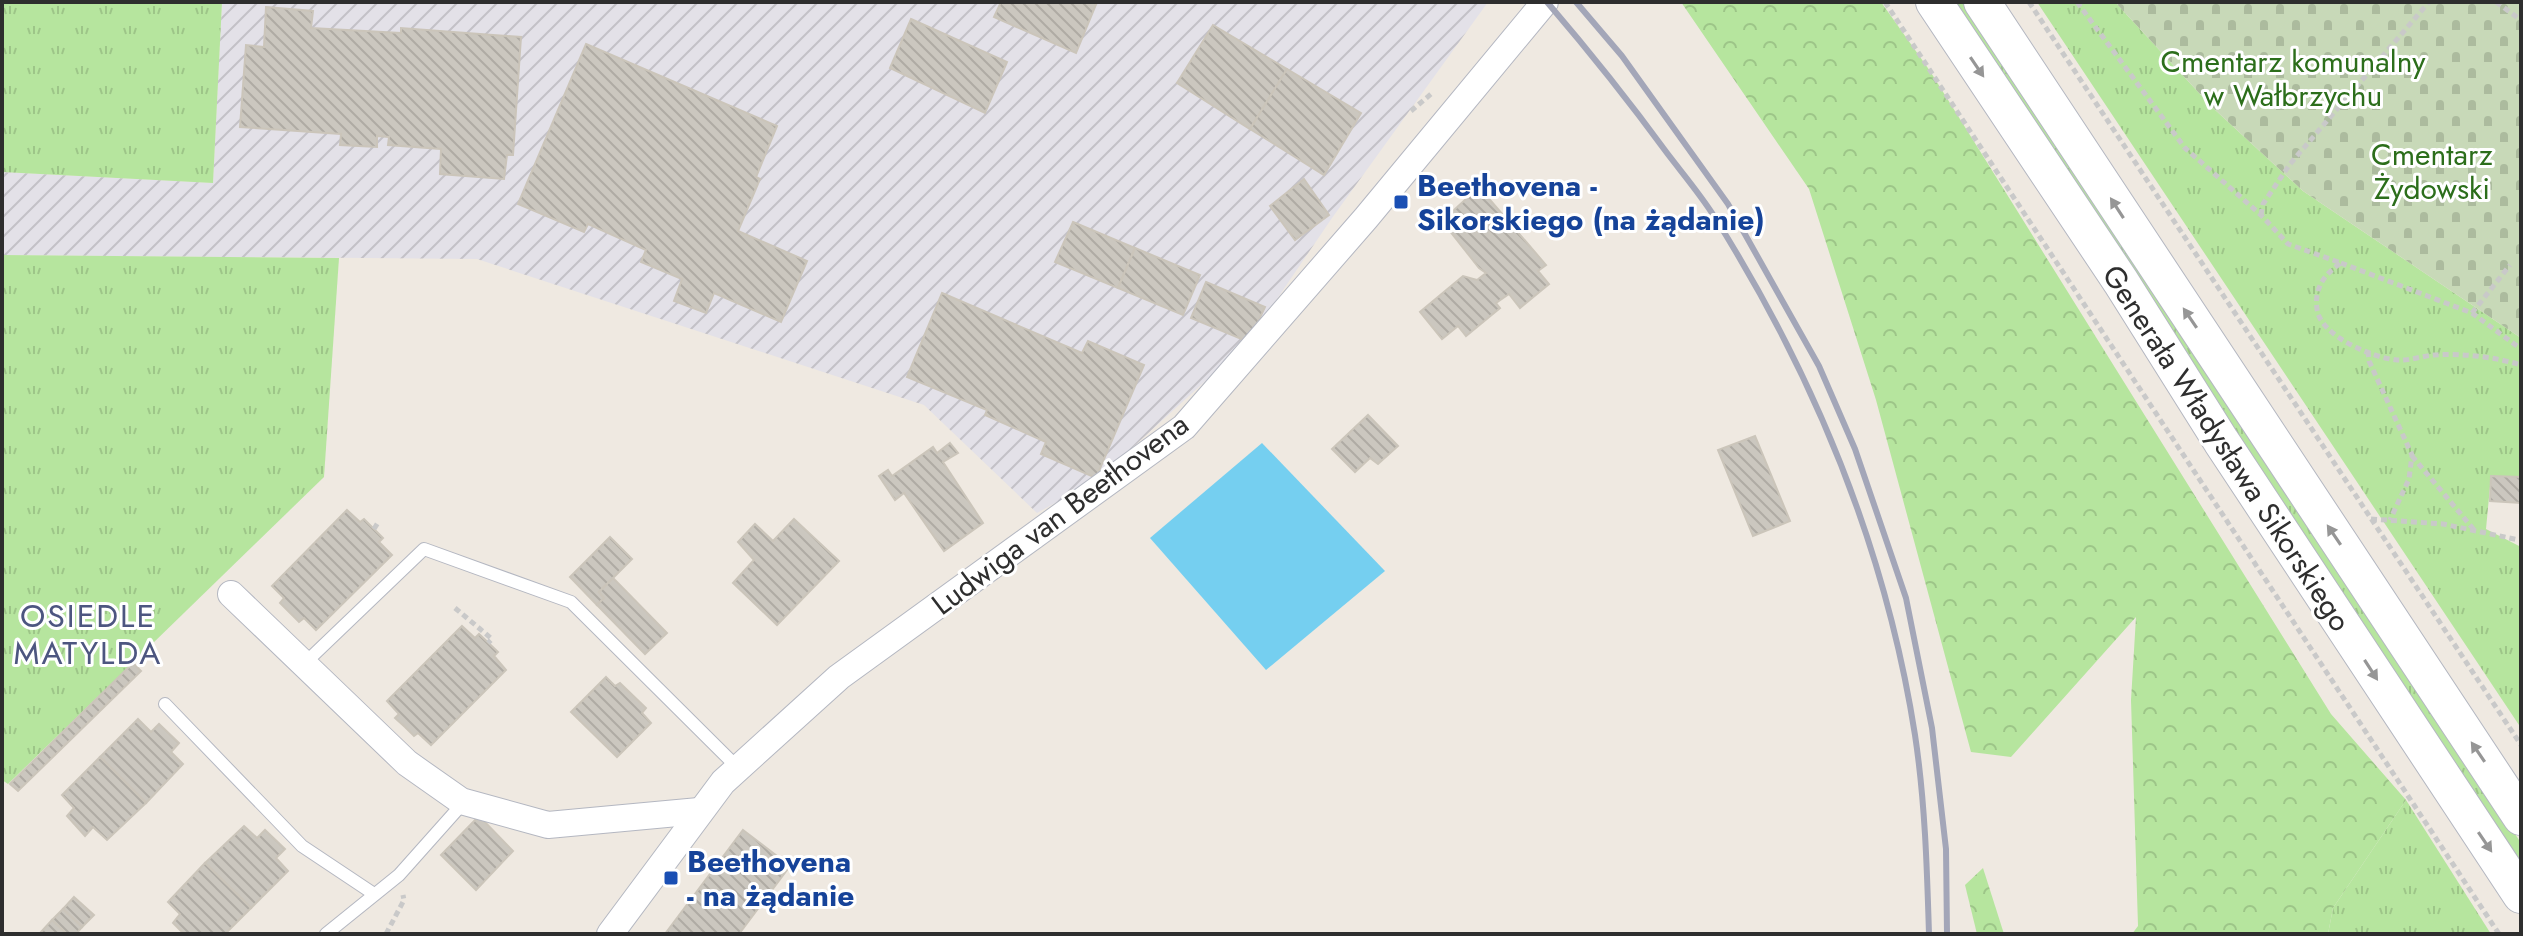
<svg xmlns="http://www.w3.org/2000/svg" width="2523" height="936" viewBox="0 0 2523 936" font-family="Jost,sans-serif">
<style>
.industrial{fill:url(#industrial-furrows)}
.grass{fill:url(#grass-tufts)}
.forest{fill:url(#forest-crowns)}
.cemetery{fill:url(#cemetery-stones)}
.water{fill:#75cff0}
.building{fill:url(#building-back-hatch);stroke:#cbc5ba;stroke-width:2}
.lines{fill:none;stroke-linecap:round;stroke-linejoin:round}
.service-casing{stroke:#b4b7c1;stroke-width:14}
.minor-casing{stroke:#b4b7c1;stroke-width:28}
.secondary-casing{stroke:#b4b7c1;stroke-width:38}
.path{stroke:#c9c9c9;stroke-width:5;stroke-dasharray:6 4;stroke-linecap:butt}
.service{stroke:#fff;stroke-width:12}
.minor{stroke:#fff;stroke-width:26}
.secondary{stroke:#fff;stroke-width:36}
.rail{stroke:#a3a6b8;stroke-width:6}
.oneway{fill:#969696}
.transit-dot{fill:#1a4fb4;stroke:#fff;stroke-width:3}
.labels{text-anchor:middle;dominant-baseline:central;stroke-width:6;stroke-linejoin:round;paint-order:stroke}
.park-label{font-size:30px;fill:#2c6e1b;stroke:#fff}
.transit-label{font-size:30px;font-weight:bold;fill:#164399;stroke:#fff;text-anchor:start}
.street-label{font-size:30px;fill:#2e2e2e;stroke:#fff}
.neighbourhood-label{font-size:32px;letter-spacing:2px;fill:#4d5680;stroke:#fff}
</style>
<defs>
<pattern id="industrial-furrows" width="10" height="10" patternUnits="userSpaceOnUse" patternTransform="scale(2)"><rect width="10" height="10" fill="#e3e1e8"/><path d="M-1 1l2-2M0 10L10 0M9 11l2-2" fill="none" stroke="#c3c1c7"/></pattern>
<pattern id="grass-tufts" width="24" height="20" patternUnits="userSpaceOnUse" patternTransform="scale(2)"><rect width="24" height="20" fill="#b6e59e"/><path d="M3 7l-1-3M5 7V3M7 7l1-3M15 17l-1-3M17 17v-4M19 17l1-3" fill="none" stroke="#9dc588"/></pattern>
<pattern id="forest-crowns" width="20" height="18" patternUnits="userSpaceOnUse" patternTransform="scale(2)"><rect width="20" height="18" fill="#b6e59e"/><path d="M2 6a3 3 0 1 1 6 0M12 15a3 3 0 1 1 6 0" fill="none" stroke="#9dc588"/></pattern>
<pattern id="cemetery-stones" width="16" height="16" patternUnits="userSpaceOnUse" patternTransform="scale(2)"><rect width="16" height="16" fill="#c8d9b8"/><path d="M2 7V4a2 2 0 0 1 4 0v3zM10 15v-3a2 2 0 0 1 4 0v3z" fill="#acbb9e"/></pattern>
<pattern id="building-back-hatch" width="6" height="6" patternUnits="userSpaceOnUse" patternTransform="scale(2)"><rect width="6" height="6" fill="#cbc7bf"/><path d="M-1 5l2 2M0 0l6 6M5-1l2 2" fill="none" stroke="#afaba4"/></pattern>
</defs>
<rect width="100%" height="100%" fill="#efe9e1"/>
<!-- industrial -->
<path class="industrial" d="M222 2H1488L1332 218 1247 343 1098 479 1037 513 924 405 477 259 2 255V172L213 183Z"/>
<!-- grass -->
<g class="grass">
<path d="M2 2H222L213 183 2 172Z"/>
<path d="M1946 2H1965L2521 843V868Z"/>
<path d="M2037 2H2115L2212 107 2303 191 2521 338V477L2491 476 2486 529 2521 547V728Z"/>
<path d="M2 255 339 258 324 477 8 784 2 780Z"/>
<path d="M2406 800 2491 934H2328L2333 908Z"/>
</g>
<!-- forest -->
<g class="forest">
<path d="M1681 2H1881L1930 71 2331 714 2406 800 2333 908 2328 934H2132L2138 926 2131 700 2136 617 2011 757 1971 752 1876 400 1809 189Z"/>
<path d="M1983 868 2004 934H1977L1965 885Z"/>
</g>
<!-- cemetery -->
<path class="cemetery" d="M2115 2H2521V338L2303 191 2212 107Z"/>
<!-- water -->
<path class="water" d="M1262 443 1385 571 1266 670 1150 538Z"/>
<!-- building -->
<g class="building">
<path d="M1001 2H1097L1076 53 994 17Z"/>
<path d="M266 7 313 11 311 28 401 33V28L521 37 513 155H507L504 179 440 174 441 149 388 145 389 137 377 136V147L340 145 341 134 240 127 246 45 264 47Z"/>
<path d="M911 19 1007 62 985 113 890 68Z"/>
<path d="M1213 25 1287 69 1250 129 1177 83Z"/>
<path d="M586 44 777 126 756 177 760 179 738 231 807 261 781 322 714 293 706 313 674 301 682 279 641 262 646 250 588 224 584 232 518 204Z"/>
<path d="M1287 69 1361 113 1324 175 1250 129Z"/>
<path d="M1304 179 1329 215 1295 240 1270 206Z"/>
<path d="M1479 187 1546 265 1538 271 1549 284 1520 308 1509 294 1496 303 1500 308 1466 336 1458 326 1442 339 1420 312 1463 276 1477 280 1486 273 1479 268 1442 221Z"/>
<path d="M1073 222 1135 248 1118 288 1055 262Z"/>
<path d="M1135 248 1200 275 1183 315 1118 288Z"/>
<path d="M1206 282 1265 307 1257 324 1244 340 1191 318Z"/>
<path d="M942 293 1082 353 1088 341 1144 365 1096 478 1041 454 1046 442 985 415 987 410 907 377Z"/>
<path d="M1368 415 1398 446 1378 464 1370 458 1355 472 1332 449Z"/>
<path d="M1755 436 1790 521 1753 536 1718 450Z"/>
<path d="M950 443 958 453 943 462 983 523 944 551 904 493 895 500 879 476 888 470 892 476 933 447 937 453Z"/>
<path d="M2491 476 2521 477V503L2490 501Z"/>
<path d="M347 510 360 522 364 519 383 538 379 542 392 555 316 630 304 618 299 622 280 603 284 598 272 586Z"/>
<path d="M794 519 839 561 777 625 733 583 754 560 738 542 755 524 773 541Z"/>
<path d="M610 537 632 559 599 592 604 598 597 605 570 577Z"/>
<path d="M613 578 667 633 645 654 597 605 604 598 599 592Z"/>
<path d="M462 626 475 638 479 634 498 652 494 656 506 670 431 745 418 733 414 736 405 727 395 718 399 714 387 701Z"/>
<path d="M133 663 141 671 18 791 10 784Z"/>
<path d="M606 677 615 686 620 683 646 708 642 713 651 723 617 757 571 712Z"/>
<path d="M138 719 151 732 159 724 179 743 171 752 183 764 146 803 100 757Z"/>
<path d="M100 757 146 803 107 840 93 827 85 836 67 816 74 808 62 795Z"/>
<path d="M479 816 513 851 476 890 441 855Z"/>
<path d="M244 826 257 838 265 830 285 849 276 858 288 871 251 908 205 863Z"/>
<path d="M743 830 790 866 739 934H665Z"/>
<path d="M205 863 251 908 225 934H184L173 923 180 914 168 902Z"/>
<path d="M74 897 94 915 82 927 63 909Z"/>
<path d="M63 909 82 927 76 934H67L52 920Z"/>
<path d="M52 920 67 934H43L41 932Z"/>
</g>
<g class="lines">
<defs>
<g id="service">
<path d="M304 664 424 549 571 602 738 768"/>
<path d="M165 704 302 846 374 894"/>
<path d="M326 934 399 875 464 802"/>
</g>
<g id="minor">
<path d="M231 594 407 763 461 801 548 825 699 811"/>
<path d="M610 934 723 782 839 677 1184 427 1366 218 1545 2"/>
</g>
<g id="secondary">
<path d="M1934 2 2121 282 2221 441 2521 895"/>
<path d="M1982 2 2521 817"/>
</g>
</defs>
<!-- service casing -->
<use href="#service" class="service-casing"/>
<!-- minor casing -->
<use href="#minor" class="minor-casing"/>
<!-- secondary casing -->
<use href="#secondary" class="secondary-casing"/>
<!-- path -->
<g class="path">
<path d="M1885 2 2499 934"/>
<path d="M2029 2 2521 745"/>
<path d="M2077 2 2185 148 2261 215 2288 244 2341 263C2324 274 2314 289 2317 309 2320 336 2373 358 2397 360 2409 361 2422 356 2434 355 2462 353 2495 357 2521 365"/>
<path d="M2496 2 2521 20"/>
<path d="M1411 111 1431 94"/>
<path d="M2261 215 2263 204 2290 164 2429 2"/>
<path d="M2341 263 2472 313 2521 349"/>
<path d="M2472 313 2510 265"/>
<path d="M2368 351 2369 361 2412 455 2409 479 2390 520"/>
<path d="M2412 456 2475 531"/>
<path d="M2371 519 2443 524 2519 540"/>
<path d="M374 529 379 521"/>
<path d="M455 608 492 639 488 643"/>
<path d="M386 934 404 900 403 895"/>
</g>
<!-- service -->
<use href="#service" class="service"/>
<!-- minor -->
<use href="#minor" class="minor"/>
<!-- secondary -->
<use href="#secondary" class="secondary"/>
<!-- rail -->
<g class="rail">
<path d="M1547 2C1589 51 1629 101 1667 153 1683 174 1700 194 1714 216 1814 375 1886 549 1915 735 1925 801 1927 868 1929 934"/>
<path d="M1576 2 1622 56 1728 204 1819 366 1855 449 1906 598 1932 728 1946 849 1947 934"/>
</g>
</g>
<!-- one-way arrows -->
<defs><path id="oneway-solid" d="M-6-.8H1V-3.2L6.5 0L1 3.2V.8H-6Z" transform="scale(2)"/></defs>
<g class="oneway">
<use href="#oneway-solid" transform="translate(1977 67) rotate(56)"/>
<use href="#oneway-solid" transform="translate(2117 208) rotate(-123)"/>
<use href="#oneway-solid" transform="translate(2190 318) rotate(-124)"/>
<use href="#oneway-solid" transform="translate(2334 535) rotate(-124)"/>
<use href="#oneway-solid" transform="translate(2371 670) rotate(57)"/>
<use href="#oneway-solid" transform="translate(2478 752) rotate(-124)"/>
<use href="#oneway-solid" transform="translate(2485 842) rotate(56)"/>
</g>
<!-- markers -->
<g class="transit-dot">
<rect x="1393" y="194" width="16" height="16" rx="4"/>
<rect x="663" y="870" width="16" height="16" rx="4"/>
</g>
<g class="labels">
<!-- park labels -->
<g class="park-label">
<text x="2293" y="61">Cmentarz komunalny<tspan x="2293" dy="34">w Wałbrzychu</tspan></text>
<text x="2432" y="154">Cmentarz<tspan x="2432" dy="34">Żydowski</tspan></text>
</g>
<!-- transit labels -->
<g class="transit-label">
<text x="1417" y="185">Beethovena -<tspan x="1417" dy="34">Sikorskiego (na żądanie)</tspan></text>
<text x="687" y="861">Beethovena<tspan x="687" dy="34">- na żądanie</tspan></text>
</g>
<!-- street labels -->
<g class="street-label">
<text transform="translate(2227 448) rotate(57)">Generała Władysława Sikorskiego</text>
<text transform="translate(1060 514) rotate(-37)">Ludwiga van Beethovena</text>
</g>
<!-- neighbourhood labels -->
<g class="neighbourhood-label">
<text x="88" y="616">OSIEDLE<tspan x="88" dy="37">MATYLDA</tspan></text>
</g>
</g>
<!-- border -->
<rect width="2523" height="936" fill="none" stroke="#2e2e2e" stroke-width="8"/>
</svg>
